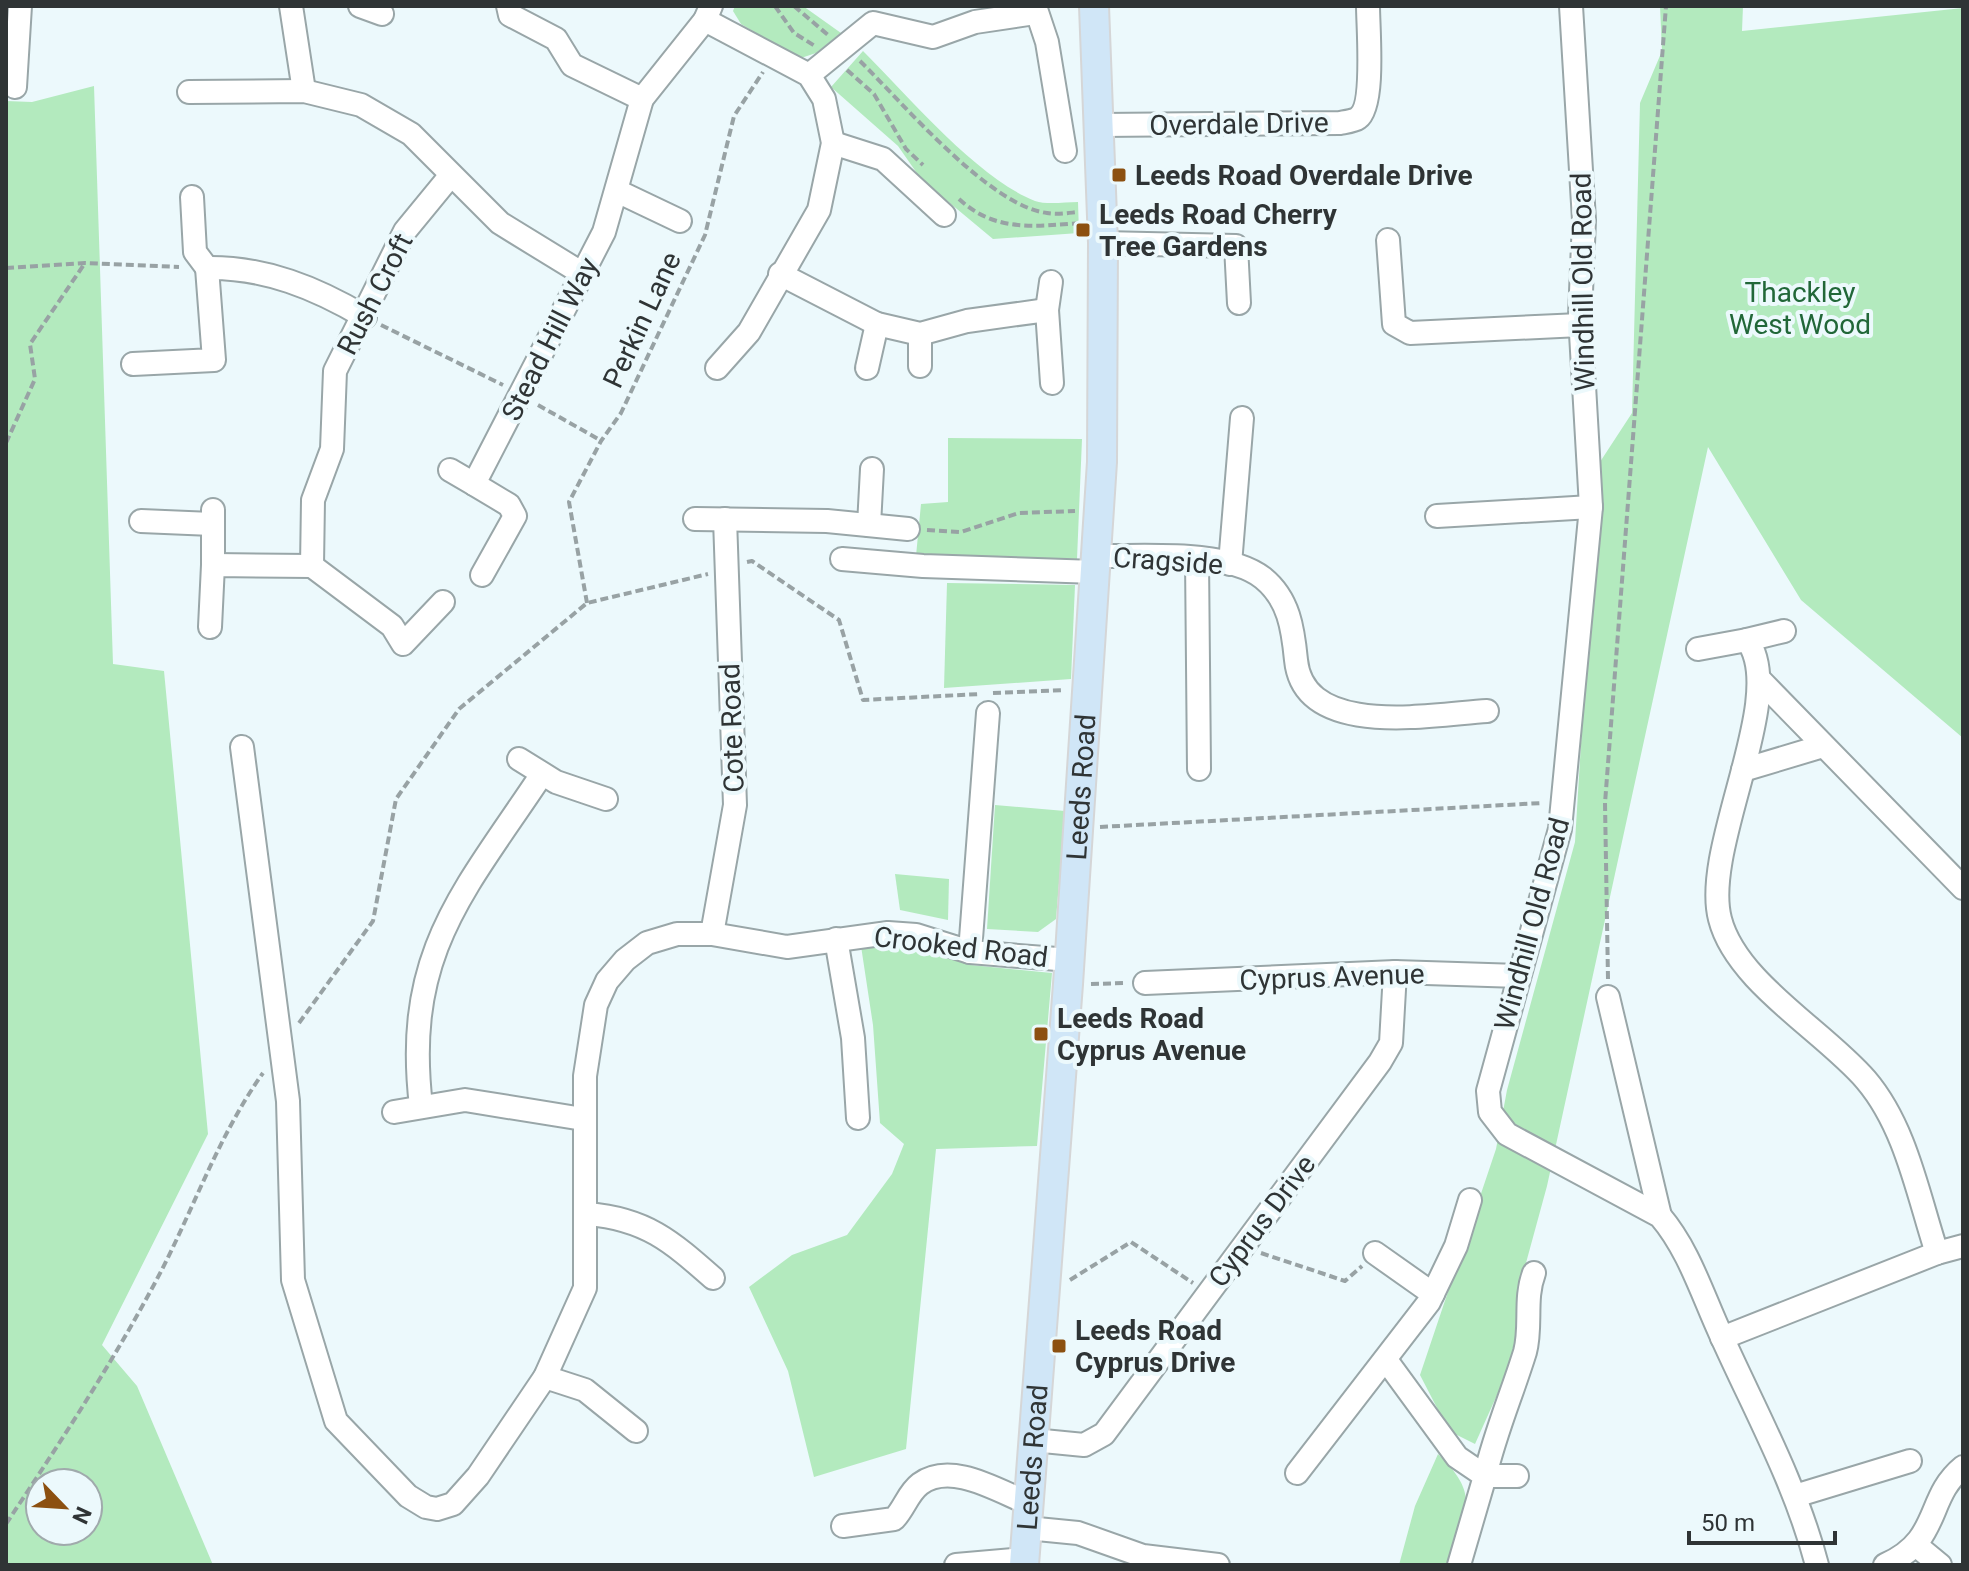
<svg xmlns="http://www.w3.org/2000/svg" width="1969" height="1571" viewBox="0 0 1969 1571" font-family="Roboto,sans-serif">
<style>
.green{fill:#b3eabe;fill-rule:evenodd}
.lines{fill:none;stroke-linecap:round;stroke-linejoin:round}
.minor-casing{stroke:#99a6a8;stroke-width:26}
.major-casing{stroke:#d5d6d7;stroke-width:32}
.path{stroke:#98a2a4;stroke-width:4;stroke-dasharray:8 4;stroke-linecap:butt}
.minor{stroke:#fff;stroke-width:22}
.major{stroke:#d0e6f7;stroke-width:28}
.poi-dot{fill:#8c5010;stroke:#ecf9fc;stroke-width:3}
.labels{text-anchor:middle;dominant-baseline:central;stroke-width:8;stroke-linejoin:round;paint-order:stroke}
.street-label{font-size:28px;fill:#2f3435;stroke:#ecf9fc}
.poi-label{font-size:28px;font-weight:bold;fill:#2f3435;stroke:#ecf9fc;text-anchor:start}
.park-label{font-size:28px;fill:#216738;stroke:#ecf9fc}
</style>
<rect width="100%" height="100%" fill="#ecf9fc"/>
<!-- green -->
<g class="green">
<path d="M735 6H803L841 33 816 53 798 59 741 24 733 11Z"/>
<path d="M1660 6H1743L1742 31 1963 8V738L1801 600 1708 447 1547 1186 1523 1274 1515 1355 1475 1444 1449 1431 1420 1375 1496 1149 1507 1090 1575 842 1598 465 1632 413 1640 103 1662 51Z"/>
<path d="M863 51C908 96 977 178 1035 201 1047 205 1065 202 1078 202L1079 233 993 239 921 179 898 146 831 87Z"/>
<path d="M94 86 113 664 164 671 208 1134 102 1345 137 1386 213 1565H6V101L32 102ZM88 1483V1531H40V1483Z"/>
<path d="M948 438 1082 439 1077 559 916 556 921 504 948 502Z"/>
<path d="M947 583 1075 585 1071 679 944 688Z"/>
<path d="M995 805 1065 811 1056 919 1038 932 987 929Z"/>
<path d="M895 874 949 879 948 920 900 910Z"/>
<path d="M903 938 971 965 1052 973 1037 1146 936 1149 906 1449 814 1477 788 1371 749 1287 792 1255 847 1235 892 1174 904 1144 880 1123 873 1025 861 946Z"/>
<path d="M1438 1454C1483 1497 1464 1512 1449 1565H1399L1415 1506Z"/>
</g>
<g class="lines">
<defs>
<g id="minor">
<path d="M291 6 304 91"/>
<path d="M360 6 382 14"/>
<path d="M508 6 510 15 556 39 572 65 642 99"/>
<path d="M1035 6 1047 42 1065 151"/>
<path d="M1571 6 1584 220 1580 316 1591 507 1560 829 1488 1091 1490 1112 1507 1134 1660 1216C1689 1250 1702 1294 1721 1335 1756 1413 1795 1482 1817 1565"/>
<path d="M705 20 809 75 824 99 833 143 819 210 749 332 717 368"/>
<path d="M809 75 873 23 933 37 975 22 1035 13"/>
<path d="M15 87 20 6"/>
<path d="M189 92 304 91 361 105 411 134 500 223 583 274"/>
<path d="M1100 125 1340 123C1345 122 1354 121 1358 118 1375 106 1368 28 1368 6"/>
<path d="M833 143 883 159 944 215"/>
<path d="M617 191 680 221"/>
<path d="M192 197 195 252 207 268"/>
<path d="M1388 240 1394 324 1410 333 1580 325"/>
<path d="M1103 243 1236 246 1239 303"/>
<path d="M780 274 877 324 920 334 967 321 1047 310"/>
<path d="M1051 282 1047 310 1052 383"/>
<path d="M920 334V366"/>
<path d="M133 364 214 360 207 268C265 267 316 288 365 317"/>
<path d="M867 368 877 324"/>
<path d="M450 470 474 484"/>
<path d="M213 510V565"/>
<path d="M1437 516 1591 507"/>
<path d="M695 519 827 521 908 529"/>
<path d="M141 521 212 524"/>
<path d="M869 525 872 469"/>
<path d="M1096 556C1142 557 1226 549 1263 578 1289 599 1293 629 1296 660 1304 740 1434 714 1487 711"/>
<path d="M842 559 923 566 1095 572"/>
<path d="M1197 559 1199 769"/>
<path d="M1230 564 1242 418"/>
<path d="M312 566 313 500 332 449 335 371 405 231 451 175"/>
<path d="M482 575 515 516 509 505 474 484 604 232 642 99 705 20 711 6"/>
<path d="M210 627 213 565 312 566 392 626 403 644 443 602"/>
<path d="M1747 640 1784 631"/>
<path d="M1698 649 1747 640C1789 696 1701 847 1720 919 1736 982 1824 1031 1866 1080 1906 1127 1918 1195 1937 1253"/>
<path d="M1761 681 1963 888"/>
<path d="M242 747 288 1101 293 1280 336 1421 408 1496 426 1507 437 1509 453 1504 478 1476 545 1377 585 1288V1076L596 1005 607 981 625 960 647 943 677 934H712L787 947 888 933 916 935 970 952 1070 960"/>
<path d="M519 759 556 782 606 799"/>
<path d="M1743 770 1823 746"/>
<path d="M712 934 735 805 725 519"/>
<path d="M836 939 853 1038 858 1118"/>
<path d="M970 952 988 713"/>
<path d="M1145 983 1395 972 1519 976"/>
<path d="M1608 997 1660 1216"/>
<path d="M421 1106C403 953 463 893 542 774"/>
<path d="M394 1112 465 1100 583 1119"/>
<path d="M588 1214C646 1219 671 1241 713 1278"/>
<path d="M1375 1253 1433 1294"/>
<path d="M1722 1338 1937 1253 1963 1246"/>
<path d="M1386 1360 1457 1457 1485 1476 1459 1565"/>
<path d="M545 1377 585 1390 636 1431"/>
<path d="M1033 1440 1084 1445 1104 1434 1380 1062 1391 1043 1395 972"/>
<path d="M1297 1473 1429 1302 1456 1246 1470 1200"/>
<path d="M1517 1476H1485C1495 1433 1512 1394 1525 1352 1532 1326 1524 1299 1534 1273"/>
<path d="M1795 1496 1910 1461"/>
<path d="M843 1526 894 1519C904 1509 908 1493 920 1484 951 1461 998 1491 1028 1503"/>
<path d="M1027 1528 1078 1533 1143 1556 1218 1565"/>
<path d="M1917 1546 1940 1565"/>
<path d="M956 1565 1025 1559"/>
<path d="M1885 1565C1942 1540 1925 1498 1963 1467"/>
</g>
<g id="major">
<path id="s1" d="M1024 1565 1068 984 1102 462 1103 243 1094 6"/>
</g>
</defs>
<!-- minor casing -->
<use href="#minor" class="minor-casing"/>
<!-- major casing -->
<use href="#major" class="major-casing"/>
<!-- path -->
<g class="path">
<path d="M775 6 794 33 815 46"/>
<path d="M794 6 828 35"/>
<path d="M860 61C902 102 989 206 1047 213 1057 215 1068 213 1078 212"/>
<path d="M847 70 874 94 906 149 923 165"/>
<path d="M959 199C996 233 1035 226 1082 223"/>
<path d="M6 268 85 263 179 267"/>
<path d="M381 325 503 385"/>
<path d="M538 405 600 440"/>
<path d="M6 443 35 379 30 344 85 263"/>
<path d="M927 530 961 532 1019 513 1075 511"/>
<path d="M747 562 752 561 839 620 863 700 980 694"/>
<path d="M587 603 569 502 601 441 621 413 705 235 734 116 763 72"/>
<path d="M993 693 1064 690"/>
<path d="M1100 827 1542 803"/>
<path d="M1608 979 1605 803 1666 6"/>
<path d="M1091 984 1126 983"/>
<path d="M299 1023 373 921 396 799 459 709 587 603 708 574"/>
<path d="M1261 1253 1345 1281 1362 1266"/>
<path d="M1070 1280 1131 1242 1193 1283"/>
<path d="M6 1524C59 1444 112 1364 157 1279 193 1211 218 1136 263 1073"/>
</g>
<!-- minor -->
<use href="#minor" class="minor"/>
<!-- major -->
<use href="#major" class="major"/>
</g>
<!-- markers -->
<g class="poi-dot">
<rect x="1111" y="167" width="16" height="16" rx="4"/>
<rect x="1075" y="222" width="16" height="16" rx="4"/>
<rect x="1033" y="1026" width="16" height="16" rx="4"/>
<rect x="1051" y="1338" width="16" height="16" rx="4"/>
</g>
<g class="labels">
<!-- street labels -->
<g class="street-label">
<text transform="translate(1239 124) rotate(-1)">Overdale Drive</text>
<text transform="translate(1583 282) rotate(-91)">Windhill Old Road</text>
<text transform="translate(375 294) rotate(-63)">Rush Croft</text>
<text transform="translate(642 320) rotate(-65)">Perkin Lane</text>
<text transform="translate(550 339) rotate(-63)">Stead Hill Way</text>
<text transform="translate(1168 561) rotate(4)">Cragside</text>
<text transform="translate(732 728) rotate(-92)">Cote Road</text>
<text stroke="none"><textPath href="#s1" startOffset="780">Leeds Road</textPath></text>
<text transform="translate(1532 924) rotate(-75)">Windhill Old Road</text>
<text transform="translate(961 947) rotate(7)">Crooked Road</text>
<text transform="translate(1332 977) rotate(-2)">Cyprus Avenue</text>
<text transform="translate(1262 1221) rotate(-53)">Cyprus Drive</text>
<text stroke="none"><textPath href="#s1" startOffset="108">Leeds Road</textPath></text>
</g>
<!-- poi labels -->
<g class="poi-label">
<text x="1135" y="175">Leeds Road Overdale Drive</text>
<text x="1099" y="214">Leeds Road Cherry<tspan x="1099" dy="32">Tree Gardens</tspan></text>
<text x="1057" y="1018">Leeds Road<tspan x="1057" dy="32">Cyprus Avenue</tspan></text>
<text x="1075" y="1330">Leeds Road<tspan x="1075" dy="32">Cyprus Drive</tspan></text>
</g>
<!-- park labels -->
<g class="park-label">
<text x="1800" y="292">Thackley<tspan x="1800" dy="32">West Wood</tspan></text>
</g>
</g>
<!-- border -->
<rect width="1969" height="1571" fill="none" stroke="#2f3435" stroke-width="16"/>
<!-- north arrow -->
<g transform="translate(64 1507) rotate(115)"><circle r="38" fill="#ecf9fc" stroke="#a0aaac" stroke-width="2"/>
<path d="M0-6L14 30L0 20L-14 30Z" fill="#8c5010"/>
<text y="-12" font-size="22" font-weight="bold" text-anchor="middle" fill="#2f3435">N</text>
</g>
<!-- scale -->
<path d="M1689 1531v12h146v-12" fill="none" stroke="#2f3435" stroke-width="4"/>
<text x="1701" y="1531" font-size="24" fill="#2f3435" stroke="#ecf9fc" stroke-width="6" paint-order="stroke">50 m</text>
</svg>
